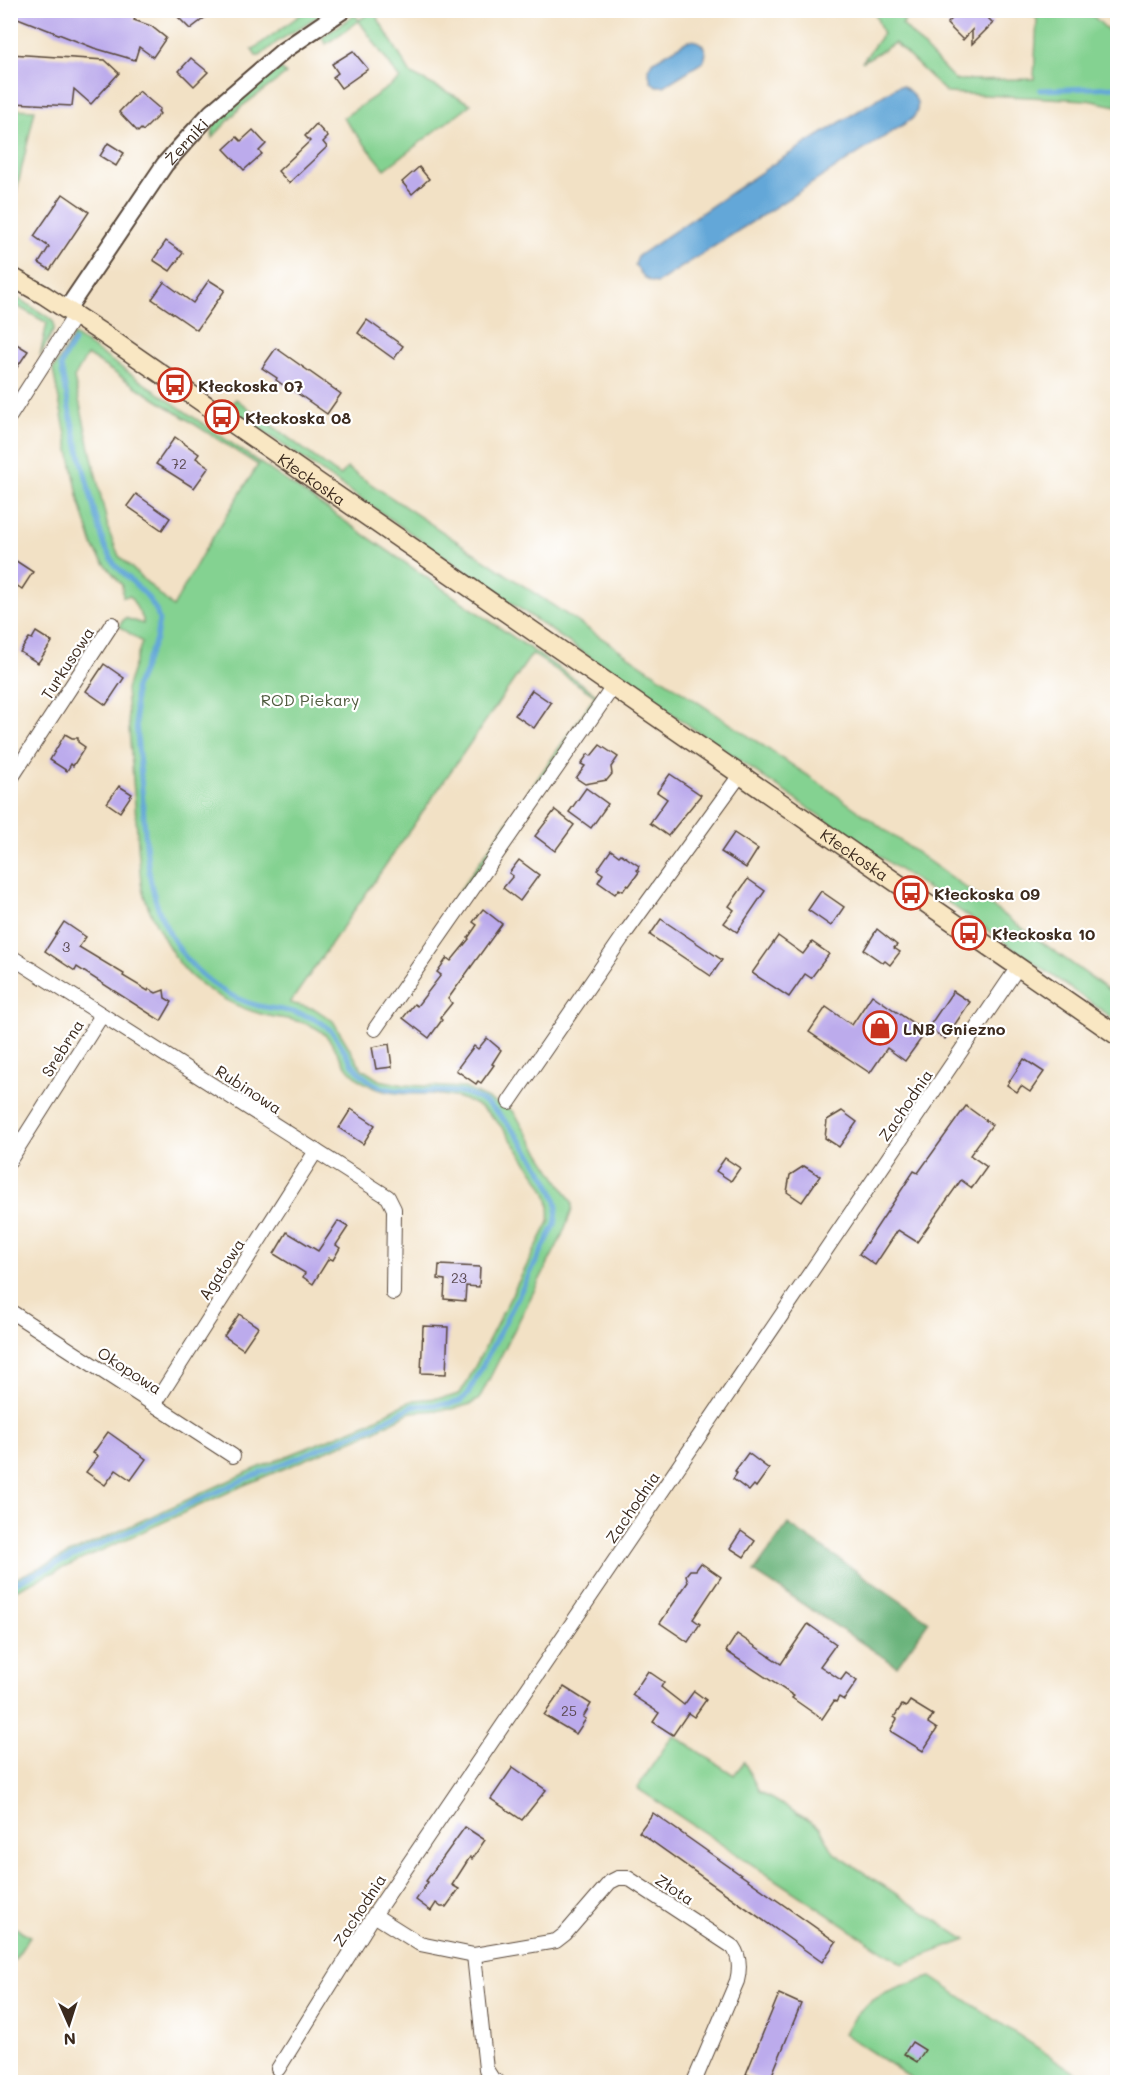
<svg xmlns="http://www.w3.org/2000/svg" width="1128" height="2093" viewBox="0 0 1128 2093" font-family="Mali,sans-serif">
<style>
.green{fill:#84d291;stroke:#607e58;stroke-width:1.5;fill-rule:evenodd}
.forest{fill:#6bb47b;stroke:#536f4c;stroke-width:1.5}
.water{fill:#63a7d8;stroke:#4f687b;stroke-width:1.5}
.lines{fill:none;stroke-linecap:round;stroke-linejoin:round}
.stream{stroke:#63a7d8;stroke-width:5}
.building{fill:#bcabec}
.minor-casing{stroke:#564537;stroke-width:16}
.tertiary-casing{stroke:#564537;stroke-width:20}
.secondary-casing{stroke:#564537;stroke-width:21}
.minor{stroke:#fff;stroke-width:14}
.tertiary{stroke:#fff;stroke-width:16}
.secondary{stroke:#f9e7c3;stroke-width:18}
.labels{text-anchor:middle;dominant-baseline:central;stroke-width:4.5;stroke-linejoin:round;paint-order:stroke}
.number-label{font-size:14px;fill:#5b4a52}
.street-label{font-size:16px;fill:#3b2a1e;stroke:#fff}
.poi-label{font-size:16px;font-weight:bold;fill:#3b2a1e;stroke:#fff;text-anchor:start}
.park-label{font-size:16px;fill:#515c40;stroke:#fff}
</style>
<rect width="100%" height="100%" fill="#fff"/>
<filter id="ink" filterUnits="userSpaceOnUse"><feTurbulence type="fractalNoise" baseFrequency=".0167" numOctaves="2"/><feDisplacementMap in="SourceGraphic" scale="12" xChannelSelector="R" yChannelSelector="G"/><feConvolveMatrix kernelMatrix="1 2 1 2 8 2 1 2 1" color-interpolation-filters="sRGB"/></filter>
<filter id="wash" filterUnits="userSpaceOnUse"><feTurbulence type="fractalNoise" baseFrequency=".008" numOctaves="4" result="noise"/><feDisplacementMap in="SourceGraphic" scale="24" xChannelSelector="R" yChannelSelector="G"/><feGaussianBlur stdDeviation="1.35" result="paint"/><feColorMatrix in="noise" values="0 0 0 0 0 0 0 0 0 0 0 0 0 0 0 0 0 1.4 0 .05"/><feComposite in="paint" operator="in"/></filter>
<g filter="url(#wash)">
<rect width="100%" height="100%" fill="#f2e1c5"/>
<!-- green -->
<g class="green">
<path d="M307 10 326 11 277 42 260 56H256L252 50Z"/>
<path d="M373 11H376L374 12 411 74 471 104 385 169 343 118 400 79 359 21 326 44 322 37 355 15 359 20Z"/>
<path d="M874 11H896L905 21 902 24 955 80 1034 79 1037 19 1028 11H1088L1117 39V106L1087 100 947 93 895 43 862 62 883 34Z"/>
<path d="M280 68 286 74 241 107 212 138 213 126 229 109Z"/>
<path d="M11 109 35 110 11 215 10 109Z"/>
<path d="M19 299 50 318 54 323V329L40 356 47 323 15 305Z"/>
<path d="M74 335 599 696 474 876 442 916 595 696 532 654 290 1003 315 1009 333 1021 362 1069 379 1080 405 1085 465 1088 513 1111 572 1202V1210L561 1238 479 1399 471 1404 453 1409 411 1412 374 1431 242 1486 11 1592 10 1581 248 1472 368 1423 406 1403 415 1400 449 1397 458 1394 465 1386 549 1222C552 1194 541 1183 526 1161 495 1115 481 1094 422 1094 406 1094 388 1094 373 1087 365 1084 357 1078 351 1072 337 1057 333 1036 314 1027 297 1018 278 1019 261 1014 236 1007 213 995 193 978 174 962 145 908 141 883L126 689 142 642 119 626 125 618 143 624V619L130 596 123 597 122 585 100 558 93 546 79 500 53 370ZM87 355 258 465 203 553 173 607 119 556 109 532 74 378Z"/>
<path d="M236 399 340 476 347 468 825 787 1117 996V1021L936 894 840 830 231 409V405Z"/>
<path d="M673 1735 734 1775 744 1762 759 1791 820 1827 834 1853 966 1940 902 1964 637 1788Z"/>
<path d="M11 1925 30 1936 11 1965Z"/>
<path d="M931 1977 1089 2082H917L844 2034C860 1998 895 1988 931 1977Z"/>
</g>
<!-- forest -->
<path class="forest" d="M788 1524 929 1621 897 1666 754 1572Z"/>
<!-- water -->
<g class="water">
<path d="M689 40C702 40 710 50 703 62L664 86H657L651 82 648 69 652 62Z"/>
<path d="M898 86H903C916 95 923 106 912 119L657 283C646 283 641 273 635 265L638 256 775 163Z"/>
</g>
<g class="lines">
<!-- stream -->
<g class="stream">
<path d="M1040 90 1118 87"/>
<path d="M10 1585 243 1480 374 1426 413 1406 450 1404 460 1401 468 1394 555 1225C556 1219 557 1213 557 1207 555 1182 510 1123 490 1106 484 1101 470 1094 462 1093 436 1088 400 1096 377 1085 345 1070 344 1035 320 1022 301 1011 280 1010 259 1006 227 998 198 976 180 950 146 902 147 858 143 803 141 771 137 740 135 708V688L156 639 159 620 156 610 146 595 115 565 105 547 96 517 71 418 61 366 64 358 74 342"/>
</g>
</g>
<g id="blocks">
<!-- building -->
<g class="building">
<path d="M10 10H138L134 20 151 26 166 38 153 57 139 47 135 60 94 48 10 15Z"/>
<path d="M171 10H215L190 29Z"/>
<path d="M960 10H992L986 16 993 23 972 44V30L963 40 947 24Z"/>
<path d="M353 51 368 69 341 88 333 77 338 73 332 64Z"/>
<path d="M10 54 105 60 119 73 91 104 74 89 72 106 13 103 10 102Z"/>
<path d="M191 58 208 72 194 86 179 71Z"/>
<path d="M139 91 160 109 158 111 160 114 143 131 141 129 138 132 119 112Z"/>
<path d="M316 124 328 137 323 142 327 147 289 183 278 171 310 141 305 136Z"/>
<path d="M253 130 266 144 259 151 262 154 244 170 224 149 237 137 241 141Z"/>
<path d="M108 143 124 153 116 166 100 156Z"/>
<path d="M419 167 429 179 412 194 402 182Z"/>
<path d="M63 194 89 212 50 270 39 263 49 247 34 236Z"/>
<path d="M166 241 183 253 170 271 153 260Z"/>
<path d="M209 280 225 290 197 330 152 299 164 282 193 303Z"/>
<path d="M367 320 403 346 394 359 358 333Z"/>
<path d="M10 340 28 351 10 378Z"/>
<path d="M276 348 341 394 327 414 287 386 286 387 276 380 277 378 262 368Z"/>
<path d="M175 437 199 454 196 458 209 467 194 488 156 464Z"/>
<path d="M136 494 170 518 162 530 127 506Z"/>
<path d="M10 557 33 572 22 589 10 581Z"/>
<path d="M36 632 52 642 38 663 20 652 29 638 32 639Z"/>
<path d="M104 664 124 678 106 705 86 691Z"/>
<path d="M532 690 551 703 534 728 515 715Z"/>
<path d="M65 734 72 738H78V742L85 747 73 766 71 764 67 771 50 760Z"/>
<path d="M600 745 618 757 611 767 612 774 607 780 585 784 576 778 585 766 581 764 588 754 591 756Z"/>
<path d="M670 774 701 795 668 836 650 823 667 799 657 792Z"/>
<path d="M119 786 132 794 120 812 107 803Z"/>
<path d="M586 788 608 804 591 828 569 812Z"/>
<path d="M555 810 574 825 555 851 535 836Z"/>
<path d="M734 833 758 849 746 868 721 852Z"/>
<path d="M611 850 619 856 621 854 639 866 637 870 639 872 629 886 627 885 623 891 619 889 615 894 598 882 603 874 597 870Z"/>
<path d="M519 860 539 875 520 901 503 888 513 876 509 873Z"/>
<path d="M748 879 765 891 737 932 724 923 734 910 729 906Z"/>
<path d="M821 891 844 907 831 926 808 910Z"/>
<path d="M483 909 502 924 448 999 452 1003 440 1018 442 1020 429 1038 403 1018 414 1004 417 1006 441 975 437 972 447 958 451 961 469 939 468 938 477 925 473 922Z"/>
<path d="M661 919 722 960 711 976 650 935Z"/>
<path d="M64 922 86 937 79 947 124 974 123 976 148 991 149 989 156 993 164 990 165 998 172 1002 161 1021 77 967 75 971 45 951Z"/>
<path d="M877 929 897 945 894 948 900 952 890 965 885 961 883 963 864 950Z"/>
<path d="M778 936 803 954 812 942 829 954 811 978 805 974 789 997 752 973Z"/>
<path d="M953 991 970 1002 945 1039 928 1028Z"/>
<path d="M872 995 926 1032 905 1061 887 1048 870 1073 809 1032 826 1007 852 1025Z"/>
<path d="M487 1038 501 1050 492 1064 494 1065 481 1083 478 1081 476 1084 456 1070 474 1046 478 1049Z"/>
<path d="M389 1044 392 1067 376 1069 372 1047Z"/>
<path d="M1024 1059 1044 1072 1030 1092 1021 1086 1017 1092 1007 1085Z"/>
<path d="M966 1106 992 1125 970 1155 987 1167 972 1188 961 1180 917 1242 898 1230 875 1265 859 1254 914 1171 918 1173Z"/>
<path d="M351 1109 375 1125 363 1144 339 1128Z"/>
<path d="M842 1111 857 1122 839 1147 825 1138 827 1120Z"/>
<path d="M725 1158 740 1168 731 1181 716 1171Z"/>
<path d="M804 1166 820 1176 802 1202 787 1192 790 1175Z"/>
<path d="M338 1221 348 1227 336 1245 340 1248 333 1260 329 1258 313 1284 303 1277 305 1273 274 1254 287 1232 318 1251Z"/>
<path d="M439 1265 480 1267 479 1287 466 1286 465 1301 444 1299 445 1280 438 1279Z"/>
<path d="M239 1314 258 1327 243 1349 224 1336Z"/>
<path d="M423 1326 448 1327 446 1374 421 1373Z"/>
<path d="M108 1432 146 1459 131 1480 116 1470 105 1485 86 1472 98 1456 93 1453Z"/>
<path d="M748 1453 769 1469 756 1487 754 1485 749 1491 733 1479 737 1473 735 1471Z"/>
<path d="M741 1531 755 1541 744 1557 730 1548Z"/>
<path d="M701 1563 721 1577 693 1619 700 1624 688 1642 660 1623 688 1582 686 1575 690 1570H696Z"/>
<path d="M808 1624 836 1644 820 1666 841 1680 846 1673 857 1681 844 1700 839 1697 836 1702 834 1701 822 1719 792 1698 794 1696 726 1651 737 1634 781 1664Z"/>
<path d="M648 1671 664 1682 661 1687 684 1705 694 1691 706 1700 694 1717 688 1713 673 1735 653 1722 659 1713 632 1695Z"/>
<path d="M564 1687 591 1704 583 1717 586 1719 576 1734 544 1715Z"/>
<path d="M910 1701 933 1715 928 1723 937 1729 923 1751 890 1731 897 1719 894 1717 902 1705 906 1707Z"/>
<path d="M513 1767 546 1790 522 1820 491 1799Z"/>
<path d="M653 1813 836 1942 822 1962 639 1832Z"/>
<path d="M465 1827 485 1840 472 1859 470 1857 452 1885 459 1889 446 1907H441L436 1903 431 1911 416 1900 428 1882 426 1881Z"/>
<path d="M779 1994 801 2004 769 2082H766L746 2074Z"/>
<path d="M912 2042 925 2050 917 2062 904 2054Z"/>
</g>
</g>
</g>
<g filter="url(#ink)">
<use href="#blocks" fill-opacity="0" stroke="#564537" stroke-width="1.5"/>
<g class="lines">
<defs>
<g id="minor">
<path d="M10 416 75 315"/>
<path d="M10 780 112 624"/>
<path d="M10 956 388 1197 394 1209 393 1293"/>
<path d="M375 1029 613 687"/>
<path d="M509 1102 626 932 740 775"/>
<path d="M10 1160 102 1015"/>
<path d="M10 1311 233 1456"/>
<path d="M154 1405 316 1151"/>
<path d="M374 1915 420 1944 474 1955 556 1941 565 1934 610 1882 618 1878H628L733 1947C740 1957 740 1969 737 1981L694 2082"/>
<path d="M474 1955 486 2069 493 2080 498 2082"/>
<path d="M278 2069 374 1915 1018 967"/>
</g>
<g id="tertiary">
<path id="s1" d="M67 309 165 164 190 136 212 112 283 51 343 10"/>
</g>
<g id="secondary">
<path id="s2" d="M10 276 44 295 105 335 1118 1036"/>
</g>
</defs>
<!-- minor casing -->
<use href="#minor" class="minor-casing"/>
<!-- tertiary casing -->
<use href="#tertiary" class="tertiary-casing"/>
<!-- secondary casing -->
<use href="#secondary" class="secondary-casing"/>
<!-- minor -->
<use href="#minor" class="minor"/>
<!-- tertiary -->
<use href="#tertiary" class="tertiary"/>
<!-- secondary -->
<use href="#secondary" class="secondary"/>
</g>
</g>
<!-- icons -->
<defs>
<symbol id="bus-ring" viewBox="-11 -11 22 22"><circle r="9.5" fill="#fff" stroke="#c8321e" stroke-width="1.5"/><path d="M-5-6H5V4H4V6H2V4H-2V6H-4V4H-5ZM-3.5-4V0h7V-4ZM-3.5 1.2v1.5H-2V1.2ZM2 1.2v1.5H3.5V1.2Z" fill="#c8321e"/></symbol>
<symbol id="shop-ring" viewBox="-11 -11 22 22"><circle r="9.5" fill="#fff" stroke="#c8321e" stroke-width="1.5"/><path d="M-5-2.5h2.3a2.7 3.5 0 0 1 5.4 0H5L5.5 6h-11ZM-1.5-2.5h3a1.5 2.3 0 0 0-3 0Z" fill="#c8321e"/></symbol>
</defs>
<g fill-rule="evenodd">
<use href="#bus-ring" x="156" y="366" width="38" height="38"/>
<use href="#bus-ring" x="203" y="398" width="38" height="38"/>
<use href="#bus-ring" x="892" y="874" width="38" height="38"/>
<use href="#bus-ring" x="950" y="914" width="38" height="38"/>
<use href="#shop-ring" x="861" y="1009" width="38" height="38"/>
</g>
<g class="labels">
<!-- number labels -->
<g class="number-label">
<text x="179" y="463">72</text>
<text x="66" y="946">3</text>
<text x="459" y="1277">23</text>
<text x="569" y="1710">25</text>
</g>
<!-- street labels -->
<g class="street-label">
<text stroke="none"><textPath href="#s1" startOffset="206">Żerniki</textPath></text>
<text stroke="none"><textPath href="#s2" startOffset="364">Kłeckoska</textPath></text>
<text transform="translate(67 663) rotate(-57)">Turkusowa</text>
<text stroke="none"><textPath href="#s2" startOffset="1024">Kłeckoska</textPath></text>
<text transform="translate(62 1048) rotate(-58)">Srebrna</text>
<text transform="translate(249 1089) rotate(33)">Rubinowa</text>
<text transform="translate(905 1105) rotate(-56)">Zachodnia</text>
<text transform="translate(221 1269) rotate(-57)">Agatowa</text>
<text transform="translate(130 1370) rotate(33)">Okopowa</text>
<text transform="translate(632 1507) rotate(-56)">Zachodnia</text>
<text transform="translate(675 1889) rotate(33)">Złota</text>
<text transform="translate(359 1910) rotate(-57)">Zachodnia</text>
</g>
<!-- poi labels -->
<g class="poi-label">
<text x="198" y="385">Kłeckoska 07</text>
<text x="245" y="417">Kłeckoska 08</text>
<text x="934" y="893">Kłeckoska 09</text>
<text x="992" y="933">Kłeckoska 10</text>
<text x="903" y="1028">LNB Gniezno</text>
</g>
<!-- park labels -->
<g class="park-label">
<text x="310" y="699">ROD Piekary</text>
</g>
</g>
<!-- margin -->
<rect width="1128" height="2093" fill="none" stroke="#fff" stroke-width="36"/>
<!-- north arrow -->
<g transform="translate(69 2024) rotate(177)" stroke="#ffffff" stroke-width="4.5" paint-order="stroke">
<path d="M0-4.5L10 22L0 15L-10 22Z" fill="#3b2a1e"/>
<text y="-9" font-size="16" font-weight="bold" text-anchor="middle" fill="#3b2a1e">N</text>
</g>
</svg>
